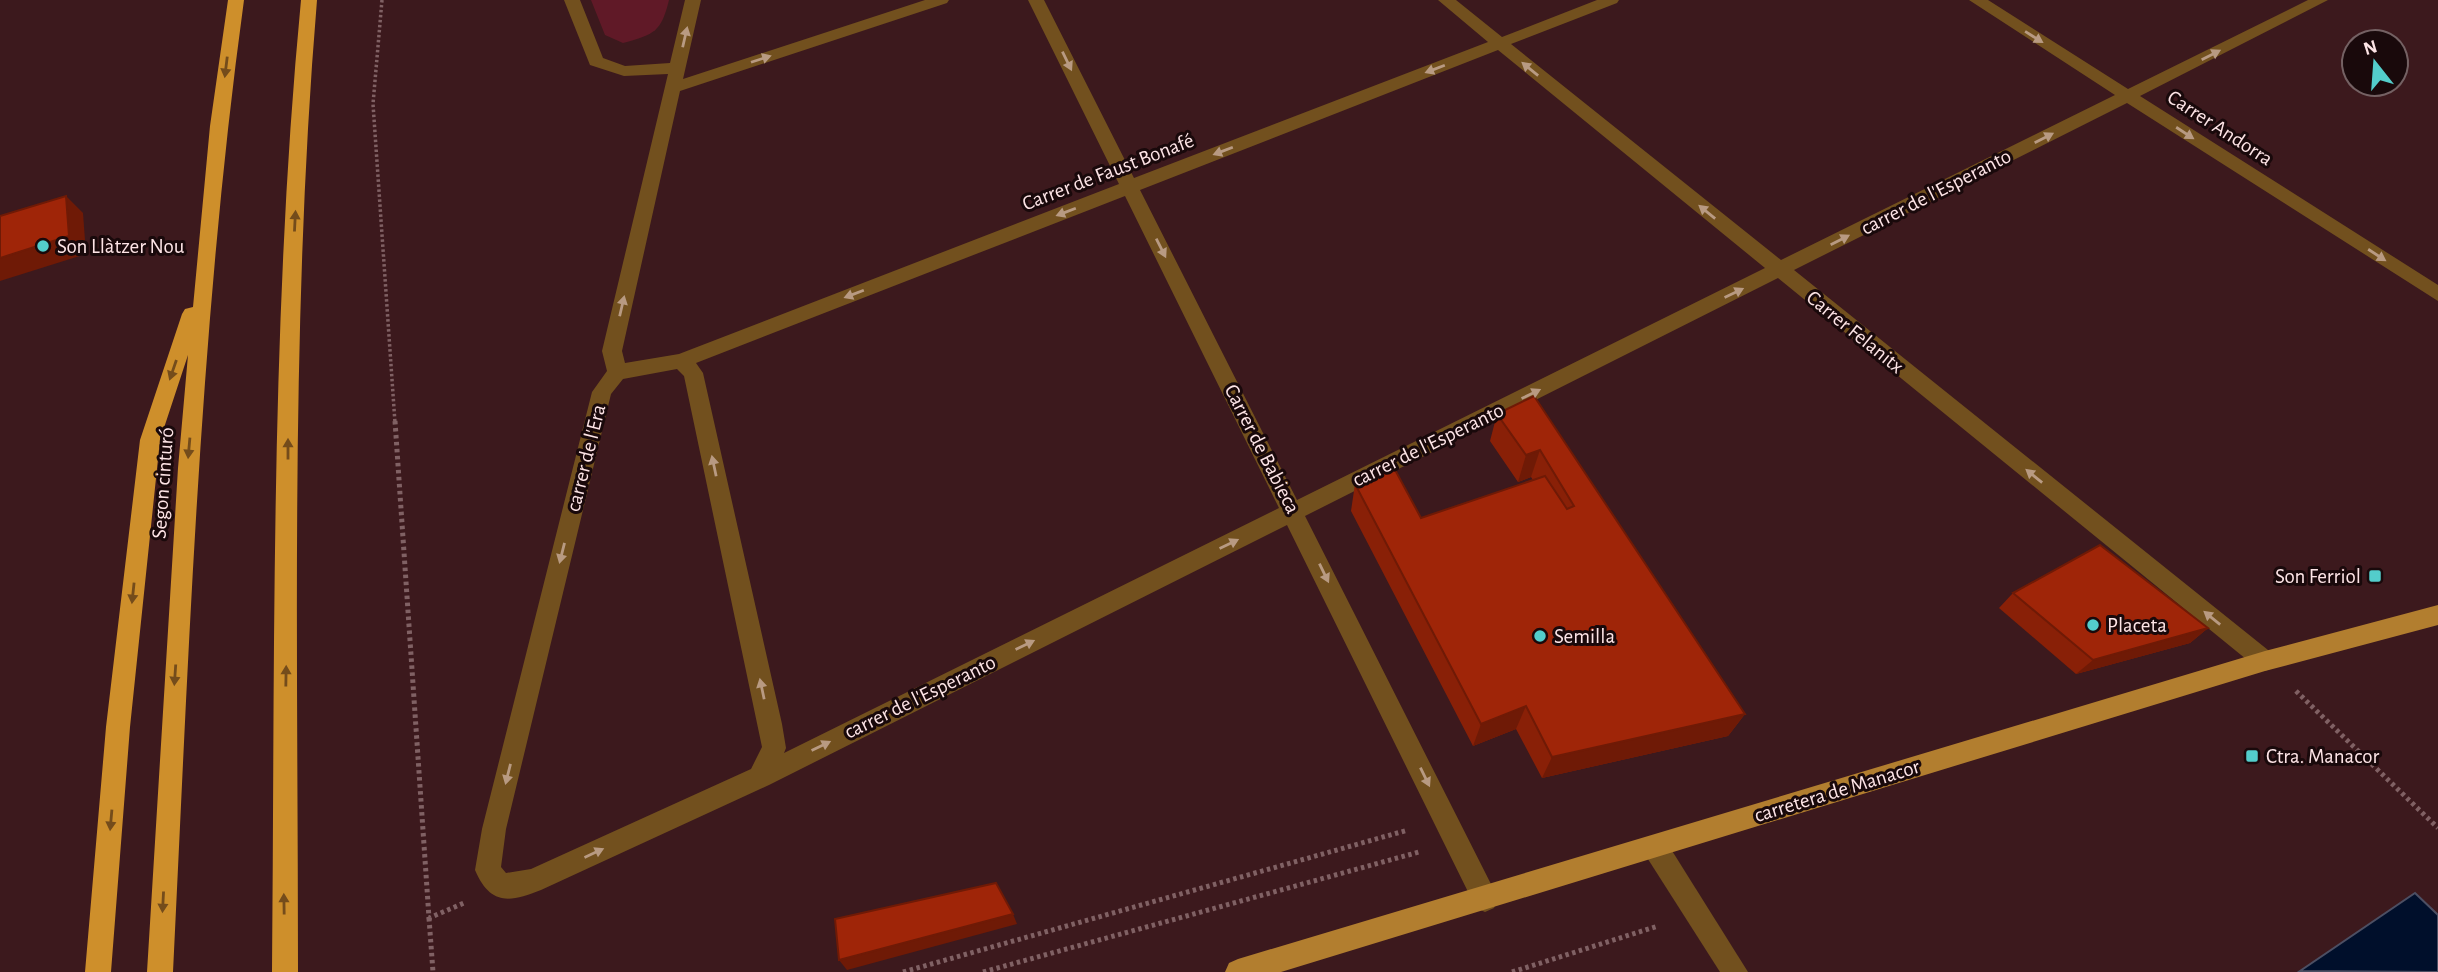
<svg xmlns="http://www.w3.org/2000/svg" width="2438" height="972" viewBox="0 0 2438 972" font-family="'Alegreya Sans',sans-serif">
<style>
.green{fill:#601927}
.water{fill:#000f2b;stroke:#4c4f63;stroke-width:2}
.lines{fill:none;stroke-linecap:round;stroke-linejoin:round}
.path-far1{stroke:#806164;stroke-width:3.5;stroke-dasharray:2.5 2.5;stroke-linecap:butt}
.path{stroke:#806164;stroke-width:5;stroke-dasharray:3.5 3.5;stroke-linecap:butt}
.minor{fill:#72501e;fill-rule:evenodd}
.major{fill:#b27e2f;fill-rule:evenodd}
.highway{fill:#ce8f2b;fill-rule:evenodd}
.wall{fill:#892007}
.shaded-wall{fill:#6f1a06}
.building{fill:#9f2508;stroke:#6f1a06;stroke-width:2}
.oneway{fill:#b89a82}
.oneway2{fill:#744c1b}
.poi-dot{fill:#53cdcb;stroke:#19090b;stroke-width:2.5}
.labels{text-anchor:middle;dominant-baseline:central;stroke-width:6;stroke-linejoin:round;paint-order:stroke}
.street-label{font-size:21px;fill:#fde4e6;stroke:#19090b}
.poi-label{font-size:21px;fill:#fde4e6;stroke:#19090b;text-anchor:start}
</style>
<rect width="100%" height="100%" fill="#3c191d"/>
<!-- green -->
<path class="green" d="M591 0H669C661 32 655 34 623 43L605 35Z"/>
<!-- water -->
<path class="water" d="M2415 893 2438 915V972L2300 971Z"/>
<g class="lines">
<!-- path-far1 -->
<path class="path-far1" d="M382 0 373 104 395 423"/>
<!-- path -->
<g class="path">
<path d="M395 421 429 918 464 903"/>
<path d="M2296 691 2438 828"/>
<path d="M429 918 433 972"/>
<path d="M903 972 1408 830"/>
<path d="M983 972 1419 852"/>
<path d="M1512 972 1658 926"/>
</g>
<!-- minor -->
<g class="minor">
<path d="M564 0H580L603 58 625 66 670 63 685 0H701L683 79 925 0H949L947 3 680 91 622 351 625 363 679 354 1119 184 1028 0H1044L1134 178 1488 42 1438 0H1456L1502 37 1597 0H1619L1617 3 1511 44 1781 260 2115 95 1969 0H1988L2128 89 2308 0H2328L2140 96 2438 285V301L2127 103 1794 270 2273 654 2276 661 2273 668 2265 671 2257 668 1778 278 1305 516 1494 890 1498 899 1494 908 1485 912 1476 908 1287 525 769 785 541 890C509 903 490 905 475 870L482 829 592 392 607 371 602 351 668 74 624 76 590 65ZM1498 50 1765 268 1297 500 1140 190ZM1125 196 1279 508 784 753 786 748 782 724 703 373 696 363ZM677 369 684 376 762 747 751 769 531 869 506 873 501 867 506 829 611 394 623 379Z"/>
<path d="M1655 835 1664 838 1748 972H1720L1646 856 1642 847 1646 838Z"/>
</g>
<!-- major -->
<path class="major" d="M2438 605V625L2265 671 1281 972H1225L1229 963 1238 959 2265 651Z"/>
<!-- highway -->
<g class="highway">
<path d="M228 0H244C200 322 189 648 173 972H147L178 468 188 355 160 440 130 727 111 972H85L106 727 140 440 182 314 185 309 193 307 210 126Z"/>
<path d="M301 0H317C290 323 298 648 298 972H272C275 648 270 323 301 0Z"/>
</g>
</g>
<!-- wall -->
<g class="wall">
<path d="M1534 396 1745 714 1728 736 1542 778 1516 729 1473 746 1351 511 1355 484 1421 518 1533 480 1531 477 1518 482 1490 441 1497 414Z"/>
<path d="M2013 593 2208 628 2190 643 2076 674 1999 608Z"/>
</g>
<!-- shaded-wall -->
<g class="shaded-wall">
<path d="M66 196 83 213 86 254 0 281V258Z"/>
<path d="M1540 450 1531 477 1518 482 1526 455Z"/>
<path d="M2208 628 2190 643 2076 674 2093 660Z"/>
<path d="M1526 706 1516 729 1473 746 1481 724Z"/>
<path d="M1745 714 1728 736 1542 778 1552 757Z"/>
<path d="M1013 914 1017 924 847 970 839 960Z"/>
</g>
<!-- building -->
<g class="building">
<path d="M66 196 69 236 0 258V216Z"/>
<path d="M1534 396 1745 714 1552 757 1526 706 1481 724 1355 484 1393 466 1421 518 1545 476 1567 509 1574 506 1540 450 1526 455 1497 414Z"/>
<path d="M2100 545 2208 628 2093 660 2013 593Z"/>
<path d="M996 883 1013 914 839 960 835 919Z"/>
</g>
<!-- one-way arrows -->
<defs><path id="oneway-solid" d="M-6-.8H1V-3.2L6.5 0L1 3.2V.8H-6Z" transform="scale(1.75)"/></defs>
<g class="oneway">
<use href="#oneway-solid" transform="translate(685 37) rotate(-77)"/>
<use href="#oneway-solid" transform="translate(2034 37) rotate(32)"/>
<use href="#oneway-solid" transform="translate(2211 55) rotate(-27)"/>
<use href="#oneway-solid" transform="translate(761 59) rotate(-18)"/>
<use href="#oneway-solid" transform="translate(1067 61) rotate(64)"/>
<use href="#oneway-solid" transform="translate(1435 69) rotate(159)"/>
<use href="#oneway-solid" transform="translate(1530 69) rotate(-141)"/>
<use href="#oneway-solid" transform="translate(2185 133) rotate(33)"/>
<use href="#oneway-solid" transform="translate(2044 138) rotate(-27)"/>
<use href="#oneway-solid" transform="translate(1223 151) rotate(159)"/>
<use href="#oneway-solid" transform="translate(1066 212) rotate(159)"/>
<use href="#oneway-solid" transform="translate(1707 212) rotate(-141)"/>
<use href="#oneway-solid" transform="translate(1840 240) rotate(-27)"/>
<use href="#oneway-solid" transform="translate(1161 248) rotate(63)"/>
<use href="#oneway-solid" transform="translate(2377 255) rotate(33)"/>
<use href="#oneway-solid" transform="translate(1734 293) rotate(-26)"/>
<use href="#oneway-solid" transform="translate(854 294) rotate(159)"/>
<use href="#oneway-solid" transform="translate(622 306) rotate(-77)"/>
<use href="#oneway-solid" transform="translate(1531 394) rotate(-26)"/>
<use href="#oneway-solid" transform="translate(714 466) rotate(-102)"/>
<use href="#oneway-solid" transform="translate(2034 476) rotate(-141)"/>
<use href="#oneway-solid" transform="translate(1229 544) rotate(-26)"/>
<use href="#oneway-solid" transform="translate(562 553) rotate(104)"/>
<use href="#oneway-solid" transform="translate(1324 573) rotate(64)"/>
<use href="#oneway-solid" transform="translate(2212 618) rotate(-141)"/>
<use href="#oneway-solid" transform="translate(1025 645) rotate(-26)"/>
<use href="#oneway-solid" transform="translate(762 689) rotate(-102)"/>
<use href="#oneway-solid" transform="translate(821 746) rotate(-26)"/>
<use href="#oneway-solid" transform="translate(508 774) rotate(104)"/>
<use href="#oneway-solid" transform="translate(1425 777) rotate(64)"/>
<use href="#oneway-solid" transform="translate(594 853) rotate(-25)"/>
</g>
<g class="oneway2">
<use href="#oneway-solid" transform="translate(226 67) rotate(97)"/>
<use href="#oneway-solid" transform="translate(295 221) rotate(-87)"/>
<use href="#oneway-solid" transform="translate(173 370) rotate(109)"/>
<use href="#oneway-solid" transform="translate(189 448) rotate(95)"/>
<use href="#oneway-solid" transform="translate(288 449) rotate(-90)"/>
<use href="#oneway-solid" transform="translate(133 593) rotate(96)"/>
<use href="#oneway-solid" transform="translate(175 675) rotate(94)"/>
<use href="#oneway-solid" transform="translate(286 676) rotate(-89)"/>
<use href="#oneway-solid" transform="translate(111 820) rotate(95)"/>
<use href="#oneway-solid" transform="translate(163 902) rotate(93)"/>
<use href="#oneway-solid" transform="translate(284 904) rotate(-91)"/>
</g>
<!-- markers -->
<g class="poi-dot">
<circle cx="43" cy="246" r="7"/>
<rect x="2368" y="569" width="14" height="14" rx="3.5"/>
<circle cx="2093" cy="625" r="7"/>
<circle cx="1540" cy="636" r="7"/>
<rect x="2245" y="749" width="14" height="14" rx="3.5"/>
</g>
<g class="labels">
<!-- street labels -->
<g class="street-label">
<text transform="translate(2220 128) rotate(33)">Carrer Andorra</text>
<text transform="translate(1108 172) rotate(-21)">Carrer de Faust Bonafé</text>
<text transform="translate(1936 192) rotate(-27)">carrer de l'Esperanto</text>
<text transform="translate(1855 332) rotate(39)">Carrer Felanitx</text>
<text transform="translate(1428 445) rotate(-26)">carrer de l'Esperanto</text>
<text transform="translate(1262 449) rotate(63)">Carrer de Babieca</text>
<text transform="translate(586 458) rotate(-76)">carrer de l'Era</text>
<text transform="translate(163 483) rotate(-86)">Segon cinturó</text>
<text transform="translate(920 697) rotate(-26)">carrer de l'Esperanto</text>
<text transform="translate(1837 791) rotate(-17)">carretera de Manacor</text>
</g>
<!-- poi labels -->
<g class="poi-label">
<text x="57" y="246">Son Llàtzer Nou</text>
<text x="2361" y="576" text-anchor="end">Son Ferriol</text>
<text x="2107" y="625">Placeta</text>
<text x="1554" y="636">Semilla</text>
<text x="2266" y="756">Ctra. Manacor</text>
</g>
</g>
<!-- north arrow -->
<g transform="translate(2375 63) rotate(343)"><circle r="33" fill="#19090b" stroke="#746163" stroke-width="2"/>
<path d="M0-5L12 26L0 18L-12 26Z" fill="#53cdcb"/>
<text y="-10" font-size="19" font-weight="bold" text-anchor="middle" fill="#fde4e6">N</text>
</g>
</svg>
